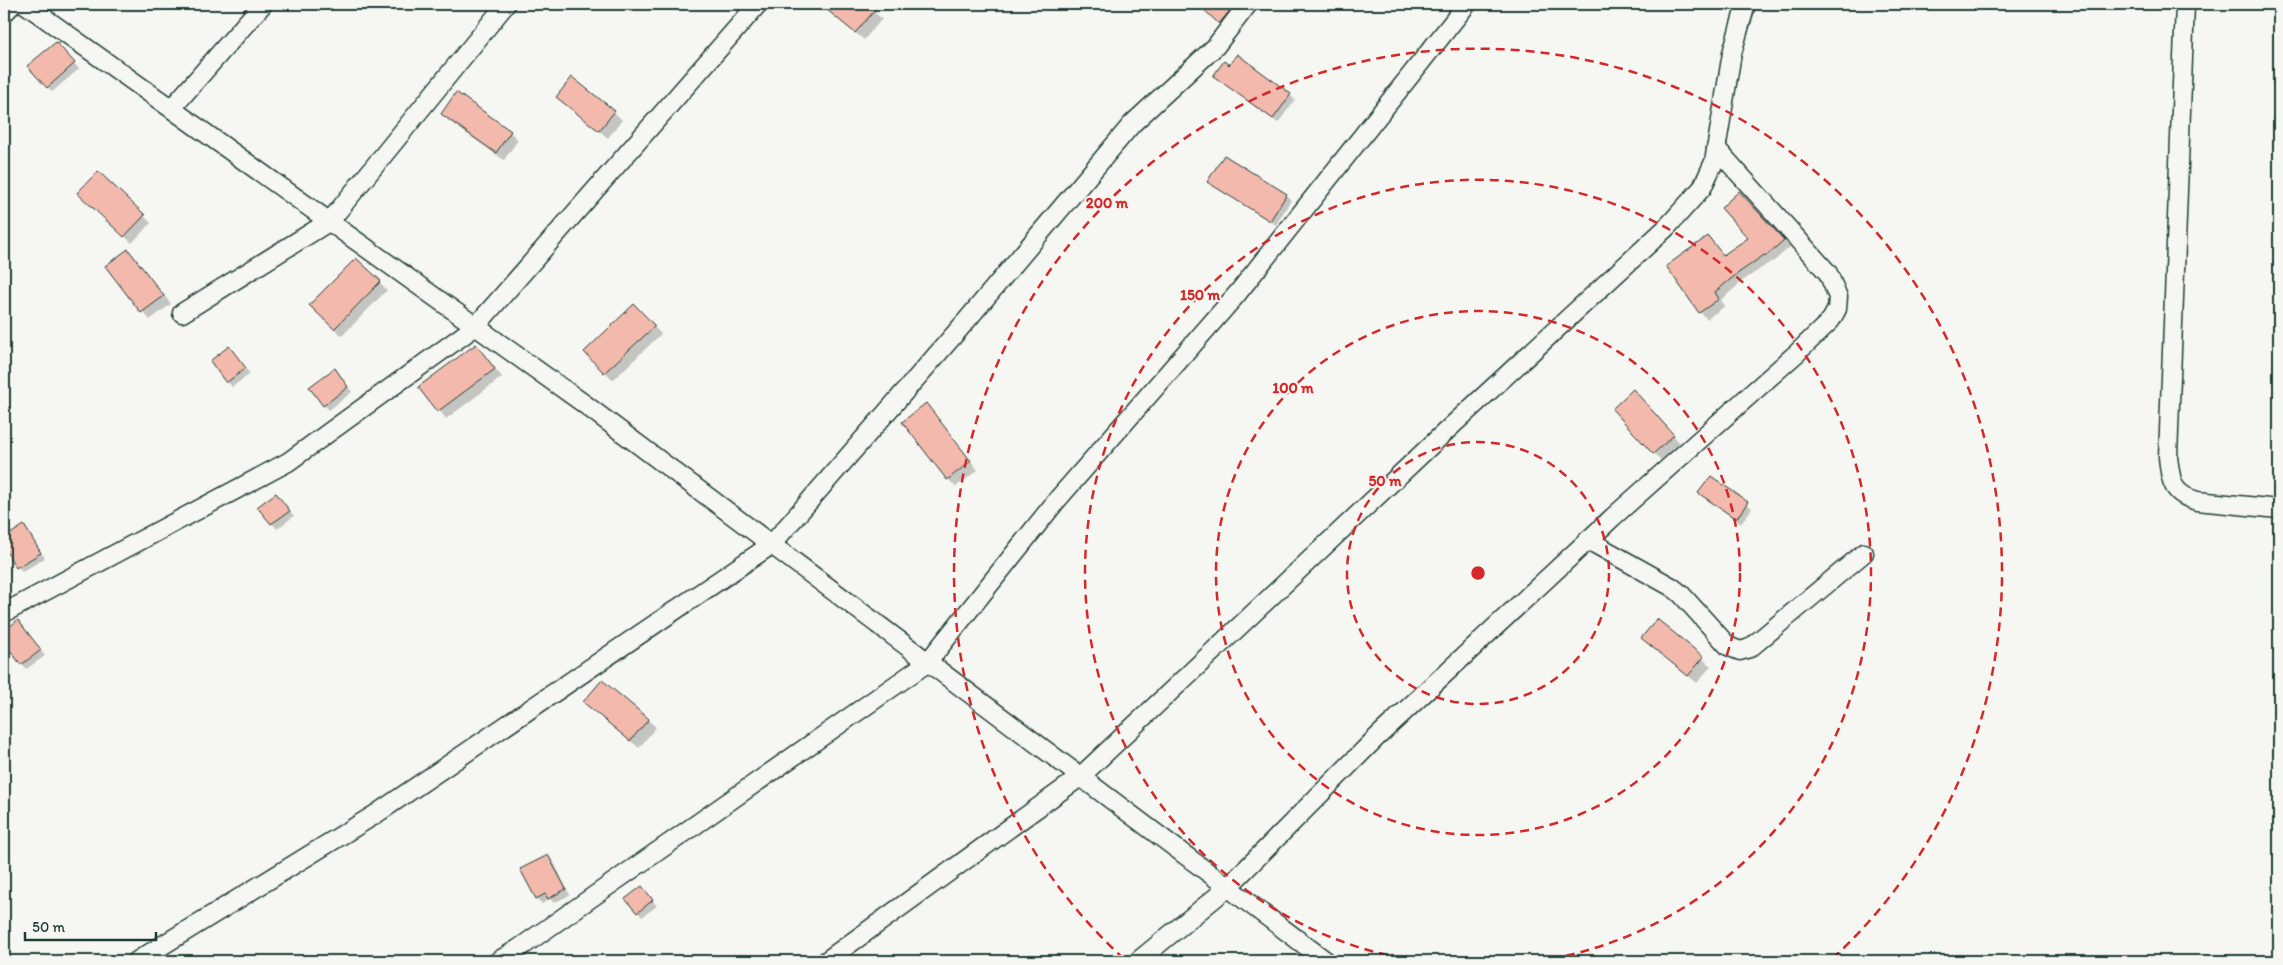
<svg xmlns="http://www.w3.org/2000/svg" width="2283" height="965" viewBox="0 0 2283 965" font-family="Itim,sans-serif">
<style>
.shadow{fill:#0003}
.building{fill:#f3b9ac;stroke:#1f3d34}
.lines{fill:none;stroke-linecap:round;stroke-linejoin:round}
.minor-casing{stroke:#1f3d34;stroke-width:21}
.minor{stroke:#f6f6f2;stroke-width:18}
.ring{fill:none;stroke:#d62828;stroke-width:2.5;stroke-dasharray:9 6}
.centre{fill:#d62828;stroke:#f6f6f2;stroke-width:2.5}
.ring-label{font-size:15px;text-anchor:middle;font-weight:bold;fill:#d62828;stroke:#f6f6f2;stroke-width:4;stroke-linejoin:round;paint-order:stroke}
</style>
<rect width="100%" height="100%" fill="#f6f6f2"/>
<filter id="ink" filterUnits="userSpaceOnUse"><feTurbulence type="fractalNoise" baseFrequency=".02" numOctaves="2"/><feDisplacementMap in="SourceGraphic" scale="10" xChannelSelector="R" yChannelSelector="G"/><feConvolveMatrix kernelMatrix="1 2 1 2 8 2 1 2 1" color-interpolation-filters="sRGB"/></filter>
<g filter="url(#ink)">
<!-- shadow -->
<g class="shadow">
<path d="M820 4H865L882 19 864 40Z"/>
<path d="M1200 4H1236L1240 8 1225 28Z"/>
<path d="M60 48 79 69 52 92 48 87Z"/>
<path d="M4 68 9 74 4 79Z"/>
<path d="M1220 81 1290 95 1295 100 1278 123Z"/>
<path d="M456 94 510 132 518 140 504 160 450 122 442 114Z"/>
<path d="M566 104 614 112 622 120 608 138Z"/>
<path d="M1209 182 1286 195 1291 200 1276 225Z"/>
<path d="M1746 199 1790 247 1773 262 1772 261 1744 280 1721 300 1725 306 1707 319 1700 312 1708 237 1724 256 1750 238Z"/>
<path d="M87 201 144 216 151 223 132 243Z"/>
<path d="M128 250 171 304 150 320 106 267Z"/>
<path d="M356 259 387 290 342 336 311 305Z"/>
<path d="M634 306 661 334 613 380 586 352Z"/>
<path d="M476 345 502 377 446 419 420 387Z"/>
<path d="M229 347 250 374 232 387 211 361Z"/>
<path d="M335 370 352 392 329 410 324 405Z"/>
<path d="M1641 399 1680 443 1661 460 1653 453Z"/>
<path d="M926 405 978 470 956 487 948 479Z"/>
<path d="M1711 477 1752 508 1741 524 1700 493Z"/>
<path d="M276 494 294 516 277 529 259 507Z"/>
<path d="M24 527 45 558 22 572 4 546V539Z"/>
<path d="M1657 620 1711 666 1697 683 1651 645Z"/>
<path d="M18 622 45 656 26 669 4 640V632Z"/>
<path d="M584 702 648 720 656 727 639 748Z"/>
<path d="M548 856 553 861 570 895 554 903 550 899 542 904 537 899Z"/>
<path d="M646 893 657 906 642 917 638 912Z"/>
</g>
<!-- building -->
<g class="building">
<path d="M820 4H867L875 10 855 33Z"/>
<path d="M1198 4H1235L1219 24Z"/>
<path d="M56 42 75 63 47 88 27 66Z"/>
<path d="M1237 54 1291 94 1273 119 1213 76 1224 61 1229 65Z"/>
<path d="M572 77 615 111 599 131 556 97Z"/>
<path d="M456 92 511 131 496 153 441 114Z"/>
<path d="M1224 155 1287 194 1270 221 1207 182Z"/>
<path d="M98 171 145 215 124 237 77 193Z"/>
<path d="M1739 191 1784 240 1766 256 1764 255 1737 274 1715 292 1719 299 1699 313 1666 266 1708 236 1723 255 1748 238 1721 208Z"/>
<path d="M128 249 164 296 141 313 105 266Z"/>
<path d="M356 258 381 281 334 329 309 305Z"/>
<path d="M634 304 655 326 604 373 584 352Z"/>
<path d="M476 344 495 369 437 412 418 387Z"/>
<path d="M229 346 246 368 226 383 210 361Z"/>
<path d="M335 368 348 387 323 406 309 387Z"/>
<path d="M1633 389 1674 435 1653 454 1612 409Z"/>
<path d="M926 403 971 461 947 480 902 422Z"/>
<path d="M1711 476 1748 502 1736 519 1698 493Z"/>
<path d="M276 493 290 511 271 524 257 507Z"/>
<path d="M24 525 41 553 16 568 4 548V538Z"/>
<path d="M1657 619 1704 657 1688 676 1641 638Z"/>
<path d="M18 620 41 650 21 665 4 642V631Z"/>
<path d="M602 680 649 719 630 741 583 702Z"/>
<path d="M548 855 566 889 548 899 545 894 536 899 520 869Z"/>
<path d="M642 886 653 900 637 913 625 899Z"/>
</g>
<g class="lines">
<defs>
<g id="minor">
<path d="M25 4 583 403 1326 961"/>
<path d="M2185 4 2168 457C2171 481 2171 494 2197 501L2279 509"/>
<path d="M4 13 13 4"/>
<path d="M172 108 263 4"/>
<path d="M182 313 330 221 506 4"/>
<path d="M1588 540 1672 587 1681 594 1728 646 1740 651 1750 648 1864 553"/>
<path d="M4 613 288 462 476 326 758 4"/>
<path d="M137 961 376 814 771 545 967 320 1132 124 1215 47 1248 4"/>
<path d="M498 961 518 949 927 663 1057 500 1237 294 1467 4"/>
<path d="M826 961 1080 777 1445 432 1667 227 1702 188 1714 162 1732 53 1746 4"/>
<path d="M1138 961 1227 888 1376 738 1613 517 1798 352 1831 320 1837 309 1838 297 1828 273 1716 148"/>
</g>
</defs>
<!-- minor casing -->
<use href="#minor" class="minor-casing"/>
<!-- minor -->
<use href="#minor" class="minor"/>
</g>
</g>
<!-- distance rings -->
<g class="ring">
<circle cx="1478" cy="573" r="131"/>
<circle cx="1478" cy="573" r="262"/>
<path d="M1417 961A393 393 0 1 1 1539 961"/>
<path d="M1124 959A524 524 0 1 1 1832 959"/>
</g>
<circle cx="1478" cy="573" r="8" class="centre"/>
<g class="ring-label">
<text x="1107" y="208">200 m</text>
<text x="1200" y="300">150 m</text>
<text x="1293" y="393">100 m</text>
<text x="1385" y="486">50 m</text>
</g>
<!-- margin -->
<rect width="2283" height="965" fill="none" stroke="#f6f6f2" stroke-width="20"/>
<rect x="10" y="10" width="2263" height="945" fill="none" stroke="#1f3d34" stroke-width="2" filter="url(#ink)"/>
<!-- scale -->
<path d="M25 932v8h131v-8" fill="none" stroke="#1f3d34" stroke-width="2.5"/>
<text x="32" y="932" font-size="15" fill="#1f3d34" stroke="#f6f6f2" stroke-width="4" paint-order="stroke">50 m</text>
</svg>
